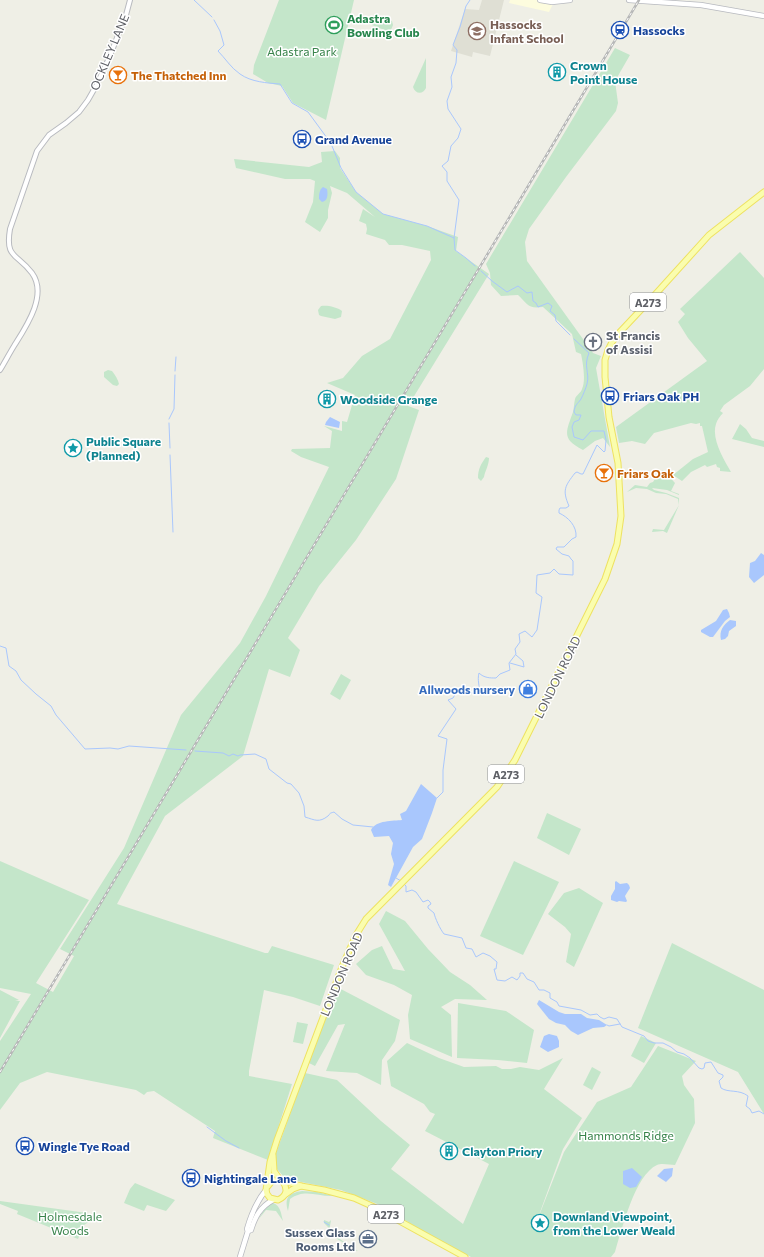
<svg xmlns="http://www.w3.org/2000/svg" width="764" height="1257" viewBox="0 0 764 1257" font-family="Commissioner,sans-serif">
<style>
.commercial{fill:#fdfcde}
.education{fill:#dfdfd4}
.green{fill:#c4e6ca}
.water{fill:#a9c7fd}
.lines{fill:none;stroke-linecap:round;stroke-linejoin:round}
.stream{stroke:#a9c7fd;stroke-width:1}
.tertiary-casing{stroke:#b8babf;stroke-width:6}
.secondary-casing{stroke:#b7b9bf;stroke-width:6}
.primary-casing{stroke:#eee261;stroke-width:7}
.tertiary{stroke:#fff;stroke-width:4}
.secondary{stroke:#fff;stroke-width:4.5}
.primary{stroke:#fafdae;stroke-width:5}
.rail-casing{stroke:#b6b7b7;stroke-width:2.5}
.rail{stroke:#fff;stroke-width:1;stroke-dasharray:3;stroke-linecap:butt}
.labels{text-anchor:middle;dominant-baseline:central;stroke-width:3;stroke-linejoin:round;paint-order:stroke}
.shield{fill:#fff;stroke:#8e9094;stroke-width:1}
.shield-label{font-size:11px;font-weight:bold;fill:#5e6066}
.leisure-label{font-size:12px;font-weight:bold;fill:#27864d;stroke:#fff;text-anchor:start}
.education-label{font-size:12px;font-weight:bold;fill:#785e54;stroke:#fff;text-anchor:start}
.transit-label{font-size:12px;font-weight:bold;fill:#164399;stroke:#fff;text-anchor:start}
.park-label{font-size:12px;fill:#37834a;stroke:#fff}
.street-label{font-size:12px;fill:#5e6066;stroke:#fff}
.culture-label{font-size:12px;font-weight:bold;fill:#0d838f;stroke:#fff;text-anchor:start}
.food-label{font-size:12px;font-weight:bold;fill:#c56008;stroke:#fff;text-anchor:start}
.worship-label{font-size:12px;font-weight:bold;fill:#5b616d;stroke:#fff;text-anchor:start}
.shop-label{font-size:12px;font-weight:bold;fill:#366cbe;stroke:#fff;text-anchor:end}
.service-label{font-size:12px;font-weight:bold;fill:#4e5e75;stroke:#fff;text-anchor:end}
</style>
<rect width="100%" height="100%" fill="#efefe6"/>
<!-- commercial -->
<path class="commercial" d="M510 0H555L549 12 509 3Z"/>
<!-- education -->
<path class="education" d="M482 0H504L490 56 473 52 472 57 451 51 465 9 479 10Z"/>
<!-- green -->
<g class="green">
<path d="M279 0H354L326 120 293 103 282 86 268 83 253 74 254 65Z"/>
<path d="M377 15 392 21 393 25 391 30 387 31 372 25 371 21 373 16Z"/>
<path d="M615 48 630 55 615 81 618 103 616 111 566 177 529 229 525 242 527 261 593 353 601 356 596 368 610 447 603 438 595 441 583 450C561 439 566 432 573 412 574 408 574 403 575 399 576 395 581 393 582 389 586 381 583 363 581 354L576 352 572 334 543 307C527 309 528 304 518 295L501 296 491 285 490 273 486 264Z"/>
<path d="M426 58V88C423 95 415 94 413 87Z"/>
<path d="M335 151 340 158V168L356 192 383 214 427 226 458 237 456 251 489 274 408 406 419 410 396 479 356 540 319 586 288 638 300 650 290 677 269 669 243 756 165 816 117 904 265 953H268L272 946 334 965 320 1006 293 997 264 990 249 1071V1076L292 1084 268 1160 213 1138 215 1131 154 1091 147 1092 144 1095 136 1090 47 1072 20 1083 0 1110V1041L31 994 0 988V861L89 900 36 983 53 992 74 956 60 949 124 848 181 715 240 643 266 596 329 467 301 457 291 451 292 449 330 448 332 431 324 426 342 431V421L347 422 355 395 327 383 343 378 362 356 390 339 431 260 430 251 402 245H389L385 240 366 234 367 229 366 224 359 221 363 209 375 217 347 193 330 186 332 193 328 210V218L320 232 305 222 313 202 315 181 310 179H285L236 168 234 159 309 167 322 162 321 152Z"/>
<path d="M740 252 764 278V369L750 386 724 405 720 411 723 413C720 416 717 420 716 424 711 439 724 460 731 472L720 471V468L717 467 716 464 707 467 705 465 691 472 682 481 673 475 693 459 708 452 702 426H700V423L696 424 691 423 654 433 645 444 632 441 619 443 616 427 707 361 688 338 678 322 685 314 680 309Z"/>
<path d="M321 306C327 305 337 307 342 311L341 317 335 319 321 316 319 315 318 310Z"/>
<path d="M108 370 112 371C115 375 118 379 119 384L117 386 113 385 104 377V372Z"/>
<path d="M740 424 746 429 752 438 764 441V447L732 439Z"/>
<path d="M486 457 489 458C489 465 485 471 484 477L481 481 478 478C478 469 481 464 486 457Z"/>
<path d="M663 470 675 483 671 491 679 494V495L667 490 652 488 654 490 666 493 679 498V505L667 533 663 531 652 532 653 529 664 530 679 505 678 499 666 494 656 493 647 489 636 488 627 492 635 485 647 487 650 483 653 482 659 473Z"/>
<path d="M341 674 351 680 340 700 330 694Z"/>
<path d="M547 813 581 829 569 855 537 838Z"/>
<path d="M514 861 559 882 523 955 480 936Z"/>
<path d="M579 888 603 903 574 967 566 962 571 934 565 927 548 914 564 893Z"/>
<path d="M386 911 405 921 428 949 450 972 470 985 487 1000 455 999 441 1007 451 1015 452 1057 410 1039 408 1015 412 995 394 985 366 975 356 964 372 950 382 946 393 969 405 971 379 924Z"/>
<path d="M672 943 764 990V1114L738 1072 638 1028Z"/>
<path d="M337 987 400 1020 395 1041 382 1060 381 1085 357 1073 326 1071 345 1024 338 1025 315 1066 309 1063Z"/>
<path d="M0 990 19 1000 15 1001H20L0 1038Z"/>
<path d="M458 1003 506 1011 534 1030 527 1063 498 1060 457 1058Z"/>
<path d="M297 1022 308 1024 303 1044 293 1042Z"/>
<path d="M641 1036 656 1043 644 1063 631 1056Z"/>
<path d="M407 1043 439 1058 464 1067 496 1066 502 1069H511L520 1067 539 1070 563 1058 544 1089 582 1118 563 1149 535 1226 564 1152 597 1102 631 1087 658 1046 696 1061 682 1076 684 1085 694 1099 695 1123 675 1165C670 1165 662 1163 657 1165 635 1175 622 1229 615 1252L611 1257H471L436 1239 380 1205 341 1190 301 1182 288 1179 284 1177 276 1168V1153L305 1073 337 1080 381 1121 410 1145 391 1169 463 1224 489 1164 425 1131 435 1114 430 1112 424 1104 391 1086 387 1061Z"/>
<path d="M592 1067 601 1072 592 1090 583 1085Z"/>
<path d="M135 1183 175 1200 166 1211 147 1205 144 1211 124 1203 130 1189Z"/>
<path d="M302 1191 317 1192 334 1196C318 1197 305 1188 290 1199L288 1211C284 1197 289 1193 302 1191Z"/>
<path d="M0 1201 87 1213 90 1221 84 1225 78 1239 17 1214 18 1211 0 1204Z"/>
<path d="M273 1203C281 1206 281 1214 283 1221L276 1211 266 1210 258 1220 266 1207Z"/>
<path d="M324 1220 329 1222 331 1220 329 1232 358 1251 348 1249 344 1243 327 1233 329 1228 324 1223Z"/>
</g>
<!-- water -->
<g class="water">
<path d="M323 187 327 189C328 194 328 201 322 202L319 199C319 195 319 190 323 187Z"/>
<path d="M330 417 340 422 339 428 325 425 326 422Z"/>
<path d="M761 553 764 555V575L754 583 749 577 750 563 755 561Z"/>
<path d="M727 609 729 613 730 617 725 621 713 637H710L701 632V630L716 621 723 610Z"/>
<path d="M730 620 736 621V626L729 631 728 636 725 639 721 640C719 631 723 625 730 620Z"/>
<path d="M421 784 437 798 432 813 422 839 413 847 391 887 388 885 394 864 391 854 393 843 389 836 374 837 371 830C376 820 393 821 402 820L400 814 406 811Z"/>
<path d="M616 881 620 884 627 883 629 885 630 888 625 896 627 901 626 902 619 901 617 902 611 900V896L615 889V882Z"/>
<path d="M539 1000 559 1012 565 1014H581L587 1018 599 1020 607 1025 604 1027 593 1028 578 1035 571 1031 565 1025 556 1023 549 1019 537 1004Z"/>
<path d="M549 1034 557 1036 559 1041V1047L548 1052 540 1047 544 1036Z"/>
<path d="M632 1168 642 1177 636 1187 630 1188 623 1184V1171Z"/>
<path d="M673 1168 672 1176 666 1182 657 1176 664 1169Z"/>
</g>
<g class="lines">
<!-- stream -->
<g class="stream">
<path d="M194 0 212 17"/>
<path d="M470 0 466 6 460 27 453 45 457 50 456 63 451 77 452 87 447 101 448 109 461 129 458 138 451 146 448 161 442 166 447 172V181L459 200 454 238 455 250 466 258 475 266"/>
<path d="M214 20 220 31 224 45 218 51C225 58 231 68 240 74 251 82 267 83 280 84L292 103 308 112 330 142"/>
<path d="M332 146 341 168 356 192 383 214 427 226 454 238"/>
<path d="M481 271 492 281 507 292 518 286 527 293 532 292 533 301 536 303 538 307 548 303 552 306 550 311 555 315 556 321 570 335"/>
<path d="M175 371 176 357"/>
<path d="M169 419 174 409 175 375"/>
<path d="M169 423 170 448"/>
<path d="M170 455 173 532"/>
<path d="M0 646 6 648 9 666 16 671 21 680 36 694 51 706 56 715 85 749 110 748 118 749 129 746 186 750"/>
<path d="M510 663 524 667 523 661 516 655"/>
<path d="M195 751 223 753 229 756 233 754 238 756 240 755 255 754 266 759 269 769 287 783 291 784 299 793 304 806 305 817C315 820 319 823 328 816 332 812 328 814 334 812L342 819 353 825 373 827"/>
<path d="M437 798 443 792V770L447 739 438 736 456 709 448 700 453 698 457 691C465 691 471 694 479 693 480 685 477 681 479 673 484 678 490 678 496 678L500 674 510 670 509 663 516 654 515 649 520 642 519 634 525 631 532 637 537 630 542 597 536 593 537 575 550 573 554 569 559 574 573 575V561L571 559 569 556 562 554 556 549 557 547H564L572 539 576 537C577 526 568 517 559 513V510L560 508H566L569 506C562 490 565 486 575 473L577 472 581 474H583L597 445 604 452 605 451 606 440 604 431H591L583 440 574 437 572 427 574 422 579 420 581 415H576L574 412C575 404 577 405 581 399 583 395 586 388 587 384 590 372 583 367 589 353L574 339"/>
<path d="M396 878 401 881"/>
<path d="M403 883 406 886V892L412 890 416 892 423 902 428 900 430 902 431 904 428 906V908L434 913C435 918 440 929 444 934L462 938 466 948 472 949 476 957 483 953 490 956 497 962 496 969H494L497 980 505 981 512 977 517 980 520 976V973H523L527 979 534 982 539 990H544L550 993V998L557 1002 559 1006 581 1010 590 1015 597 1014 600 1017 604 1019 609 1017 617 1019 622 1027 644 1036 648 1041 654 1043H663L671 1047 677 1052 684 1054 690 1058 699 1068 702 1069 704 1068 705 1063 711 1062 718 1073 723 1075V1077L719 1081 721 1088C728 1093 739 1089 748 1096L746 1106 750 1109 752 1113 759 1111 764 1114"/>
<path d="M607 1025 609 1026 620 1024"/>
<path d="M207 1127 226 1141 239 1148"/>
<path d="M324 1222 329 1225"/>
</g>
<defs>
<path id="tertiary" d="M0 370C5 362 9 354 14 346 26 327 48 295 32 273 17 253 5 259 10 229L37 151 49 135 66 123 79 112 88 100 96 86 109 58 126 15 130 0"/>
<g id="secondary">
<path d="M540 0 552 2 570 0"/>
<path d="M629 0 701 5 764 16"/>
<path d="M248 1231 251 1230C255 1217 260 1207 273 1200"/>
<path d="M240 1257 248 1231 247 1229C251 1215 256 1202 266 1190"/>
</g>
<g id="primary">
<path d="M273 1155 274 1171 280 1180"/>
<path d="M283 1182C288 1189 287 1196 278 1200L270 1198 267 1194 266 1190 270 1162 277 1140 342 967 356 935 366 919 497 787 515 760 605 579 617 544 621 516 618 463 609 417 605 377V360L608 350 612 342 619 333 652 298 709 235 764 192"/>
<path d="M268 1186 272 1181 280 1180 301 1186 324 1190 354 1198 374 1207 465 1257"/>
<path d="M286 1194 293 1189 301 1186"/>
</g>
</defs>
<!-- tertiary casing -->
<use href="#tertiary" class="tertiary-casing"/>
<!-- secondary casing -->
<use href="#secondary" class="secondary-casing"/>
<!-- primary casing -->
<use href="#primary" class="primary-casing"/>
<!-- tertiary -->
<use href="#tertiary" class="tertiary"/>
<!-- secondary -->
<use href="#secondary" class="secondary"/>
<!-- primary -->
<use href="#primary" class="primary"/>
<defs>
<path id="rail" d="M0 1072 639 0"/>
</defs>
<!-- rail casing -->
<use href="#rail" class="rail-casing"/>
<!-- rail -->
<use href="#rail" class="rail"/>
</g>
<!-- icons -->
<defs>
<symbol id="stadium-ring" viewBox="-11 -11 22 22"><circle r="9.5" fill="#fff" stroke="#2e9e5b" stroke-width="1.5"/><path d="M0-5a6.5 5 0 1 0 0 10a6.5 5 0 1 0 0-10ZM-3.5-1.8h7v3.6h-7Z" fill="#2e9e5b"/></symbol>
<symbol id="station-ring" viewBox="-11 -11 22 22"><circle r="9.5" fill="#fff" stroke="#1a4fb4" stroke-width="1.5"/><path d="M-3-6H3Q5-6 5-4V2Q5 4 3 4L4.5 6H3L1.5 4h-3L-3 6H-4.5L-3 4Q-5 4-5 2V-4Q-5-6-3-6ZM-3.5-4v3h7v-3ZM-3.5 1v1.5H-2V1ZM2 1v1.5H3.5V1Z" fill="#1a4fb4"/></symbol>
<symbol id="school-ring" viewBox="-11 -11 22 22"><circle r="9.5" fill="#fff" stroke="#8d6e63" stroke-width="1.5"/><path d="M0-5L7-2L0 1L-7-2ZM-4 1L0 2.5L4 1V4Q0 6-4 4Z" fill="#8d6e63"/></symbol>
<symbol id="building-ring" viewBox="-11 -11 22 22"><circle r="9.5" fill="#fff" stroke="#0f9aa8" stroke-width="1.5"/><path d="M-4-6H4V6H1V3H-1V6H-4ZM-2.5-4.3h1.7v1.8h-1.7ZM.8-4.3h1.7v1.8H.8ZM-2.5-1h1.7V.8h-1.7ZM.8-1h1.7V.8H.8Z" fill="#0f9aa8"/></symbol>
<symbol id="bar-ring" viewBox="-11 -11 22 22"><circle r="9.5" fill="#fff" stroke="#e8710a" stroke-width="1.5"/><path d="M-6-5H6L.8 .8V4.5H3.5V6h-7V4.5H-.8V.8Z" fill="#e8710a"/></symbol>
<symbol id="bus-ring" viewBox="-11 -11 22 22"><circle r="9.5" fill="#fff" stroke="#1a4fb4" stroke-width="1.5"/><path d="M-5-6H5V4H4V6H2V4H-2V6H-4V4H-5ZM-3.5-4V0h7V-4ZM-3.5 1.2v1.5H-2V1.2ZM2 1.2v1.5H3.5V1.2Z" fill="#1a4fb4"/></symbol>
<symbol id="church-ring" viewBox="-11 -11 22 22"><circle r="9.5" fill="#fff" stroke="#6b7280" stroke-width="1.5"/><path d="M-1.2-6h2.4v3.5h3.3v2.4h-3.3V6h-2.4V-.1h-3.3v-2.4h3.3Z" fill="#6b7280"/></symbol>
<symbol id="sight-ring" viewBox="-11 -11 22 22"><circle r="9.5" fill="#fff" stroke="#0f9aa8" stroke-width="1.5"/><path d="M0-6L1.8-2.2L6-1.7L2.9 1.2L3.7 5.4L0 3.3L-3.7 5.4L-2.9 1.2L-6-1.7L-1.8-2.2Z" fill="#0f9aa8"/></symbol>
<symbol id="shop-ring" viewBox="-11 -11 22 22"><circle r="9.5" fill="#fff" stroke="#3f7fe0" stroke-width="1.5"/><path d="M-5-2.5h2.3a2.7 3.5 0 0 1 5.4 0H5L5.5 6h-11ZM-1.5-2.5h3a1.5 2.3 0 0 0-3 0Z" fill="#3f7fe0"/></symbol>
<symbol id="office-ring" viewBox="-11 -11 22 22"><circle r="9.5" fill="#fff" stroke="#5c6f8a" stroke-width="1.5"/><path d="M-6-3h4V-5.5h4V-3h4V5H-6ZM-1-4.5V-3h2v-1.5ZM-6 0V1H6V0Z" fill="#5c6f8a"/></symbol>
</defs>
<g fill-rule="evenodd">
<use href="#stadium-ring" x="324" y="15" width="20" height="20"/>
<use href="#station-ring" x="610" y="20" width="20" height="20"/>
<use href="#school-ring" x="467" y="21" width="20" height="20"/>
<use href="#building-ring" x="547" y="62" width="20" height="20"/>
<use href="#bar-ring" x="108" y="65" width="20" height="20"/>
<use href="#bus-ring" x="292" y="129" width="20" height="20"/>
<use href="#church-ring" x="583" y="332" width="20" height="20"/>
<use href="#bus-ring" x="600" y="386" width="20" height="20"/>
<use href="#building-ring" x="317" y="389" width="20" height="20"/>
<use href="#sight-ring" x="63" y="438" width="20" height="20"/>
<use href="#bar-ring" x="594" y="463" width="20" height="20"/>
<use href="#shop-ring" x="518" y="679" width="20" height="20"/>
<use href="#bus-ring" x="15" y="1136" width="20" height="20"/>
<use href="#building-ring" x="439" y="1141" width="20" height="20"/>
<use href="#bus-ring" x="181" y="1168" width="20" height="20"/>
<use href="#sight-ring" x="530" y="1213" width="20" height="20"/>
<use href="#office-ring" x="358" y="1229" width="20" height="20"/>
</g>
<g class="labels">
<!-- shield labels -->
<g class="shield">
<rect x="630" y="293" width="36" height="18" rx="3"/>
<rect x="488" y="765" width="36" height="18" rx="3"/>
<rect x="368" y="1205" width="36" height="18" rx="3"/>
</g>
<g class="shield-label">
<text x="648" y="302">A273</text>
<text x="506" y="774">A273</text>
<text x="386" y="1214">A273</text>
</g>
<!-- leisure labels -->
<g class="leisure-label">
<text x="347" y="18">Adastra<tspan x="347" dy="14">Bowling Club</tspan></text>
</g>
<!-- education labels -->
<g class="education-label">
<text x="490" y="24">Hassocks<tspan x="490" dy="14">Infant School</tspan></text>
</g>
<!-- transit labels -->
<g class="transit-label">
<text x="633" y="30">Hassocks</text>
<text x="315" y="139">Grand Avenue</text>
<text x="623" y="396">Friars Oak PH</text>
<text x="38" y="1146">Wingle Tye Road</text>
<text x="204" y="1178">Nightingale Lane</text>
</g>
<!-- park labels -->
<g class="park-label">
<text x="302" y="51">Adastra Park</text>
<text x="626" y="1135">Hammonds Ridge</text>
<text x="70" y="1216">Holmesdale<tspan x="70" dy="14">Woods</tspan></text>
</g>
<!-- street labels -->
<g class="street-label">
<text transform="translate(109 52) rotate(-67)">OCKLEY LANE</text>
<text transform="translate(557 677) rotate(-64)">LONDON ROAD</text>
<text transform="translate(341 974) rotate(-67)">LONDON ROAD</text>
</g>
<!-- culture labels -->
<g class="culture-label">
<text x="570" y="65">Crown<tspan x="570" dy="14">Point House</tspan></text>
<text x="340" y="399">Woodside Grange</text>
<text x="86" y="441">Public Square<tspan x="86" dy="14">(Planned)</tspan></text>
<text x="462" y="1151">Clayton Priory</text>
<text x="553" y="1216">Downland Viewpoint,<tspan x="553" dy="14">from the Lower Weald</tspan></text>
</g>
<!-- food labels -->
<g class="food-label">
<text x="131" y="75">The Thatched Inn</text>
<text x="617" y="473">Friars Oak</text>
</g>
<!-- worship labels -->
<g class="worship-label">
<text x="606" y="335">St Francis<tspan x="606" dy="14">of Assisi</tspan></text>
</g>
<!-- shop labels -->
<g class="shop-label">
<text x="515" y="689">Allwoods nursery</text>
</g>
<!-- service labels -->
<g class="service-label">
<text x="355" y="1232">Sussex Glass<tspan x="355" dy="14">Rooms Ltd</tspan></text>
</g>
</g>
</svg>
